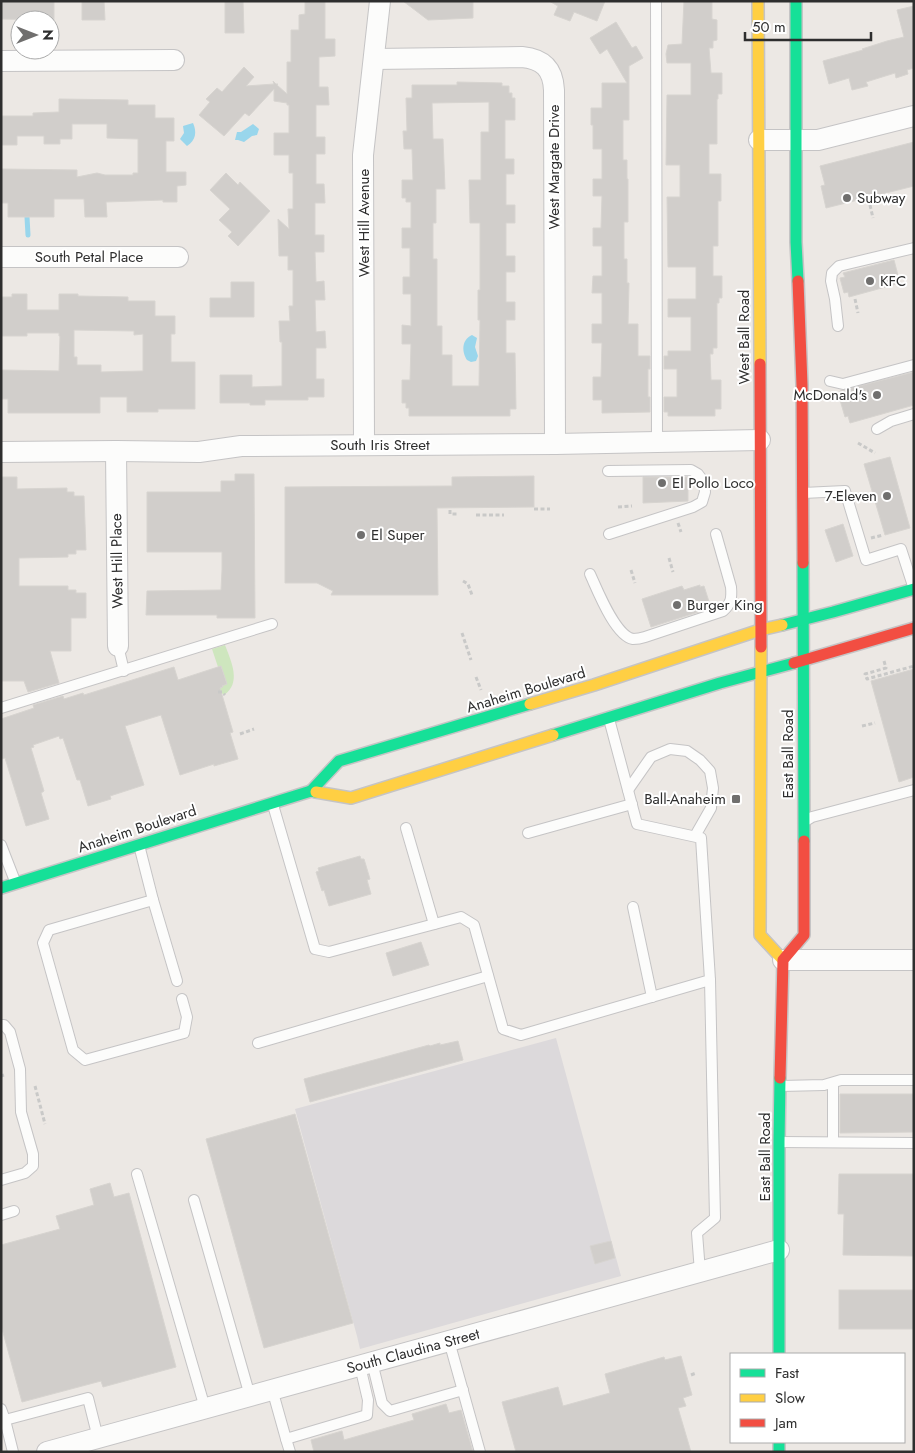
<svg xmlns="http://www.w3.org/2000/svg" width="915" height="1453" viewBox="0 0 915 1453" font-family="Jost,sans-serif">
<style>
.industrial{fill:#dcd9db}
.green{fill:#cee6be}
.water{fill:#99d6ec}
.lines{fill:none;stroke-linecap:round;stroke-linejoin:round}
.stream{stroke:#99d6ec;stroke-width:5}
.building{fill:#d1cecb;stroke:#d7d4d0;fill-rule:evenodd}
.lane-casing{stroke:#c5c4c5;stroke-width:12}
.street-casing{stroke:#c5c4c5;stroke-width:22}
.fast-casing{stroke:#c5c4c5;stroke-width:14}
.slow-casing{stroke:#c5c4c5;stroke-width:14}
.jam-casing{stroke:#c5c4c5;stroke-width:14}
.path{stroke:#c9c9c8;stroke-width:3;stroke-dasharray:4 2.5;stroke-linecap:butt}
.lane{stroke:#fcfcfb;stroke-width:10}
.street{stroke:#fcfcfb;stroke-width:20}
.fast{stroke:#16e098;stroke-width:11}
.slow{stroke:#ffcf43;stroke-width:11}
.jam{stroke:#f24e42;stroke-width:11}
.poi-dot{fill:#706f6e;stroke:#fff;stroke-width:2}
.labels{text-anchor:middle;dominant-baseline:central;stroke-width:4;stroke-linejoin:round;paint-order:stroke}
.street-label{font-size:15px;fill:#2e2e2e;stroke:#fff}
.poi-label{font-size:15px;fill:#2e2e2e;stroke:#fff;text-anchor:start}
</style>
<rect width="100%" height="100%" fill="#ece8e4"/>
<!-- industrial -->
<path class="industrial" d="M556 1038 621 1276 360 1349 357 1336 295 1109Z"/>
<!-- green -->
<path class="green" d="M225 645C231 661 242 683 224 695L217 689 222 687V686L227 684 221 666 218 667 212 649Z"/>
<!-- water -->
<g class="water">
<path d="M193 123C197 132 196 140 187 146L180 139 184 133 183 126Z"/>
<path d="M253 124 259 129 257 135 252 136 244 142 238 140H235L237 132H241Z"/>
<path d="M472 335 477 338 475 347 478 356 476 361 471 362 467 360C462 352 461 340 472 335Z"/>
</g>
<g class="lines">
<!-- stream -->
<path class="stream" d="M27 217 28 235"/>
</g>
<!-- building -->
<g class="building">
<path d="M1 1H54V20L1 19Z"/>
<path d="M82 1H104L105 20H82Z"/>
<path d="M225 1H243L244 33H225Z"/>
<path d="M305 1H325V39H335V56L319 57V87H328L329 105H316V137H325V154H316V184H324L325 203H315V235H324V252H315L316 282 324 281 325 300H315L316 332 325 331 326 348H316V379H324V397H308V400H265V405H250V403H220V375H252V387L282 386V342H280L279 321H290L289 306H293V270H288V256H279L278 219 289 229 288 209H293V173H289V155H274V133H289V105H287V103L274 101V89L249 116 245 113 224 136 199 115 210 102 206 99 217 88 222 92 244 67 254 77 246 86 274 84 273 81 276 84H278L277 85 287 94V62H291V30H299V15L305 14Z"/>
<path d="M403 1H473V18L428 20Z"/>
<path d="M549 1H605L597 21 574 12 570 21 554 15 558 6Z"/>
<path d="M684 1H712V19L717 20V40L713 41V48H709L711 73H722V94H718V99H717V144H709V174H721V201H718V246H713V276H722V298H719V303H717V348H713V354H710L711 380H721V409H715V416H668V412H664V397H677V369H664V356H668V351H691V317H668V299H696V267H668L667 197H680V165H666L667 95H691V63H667L666 54 668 45 682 44Z"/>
<path d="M914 6V68L907 70 908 74 896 78 895 73 866 82 868 86 852 90 849 78 829 84 823 61 863 50 862 49 887 41 904 37 897 10Z"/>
<path d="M616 22 632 48 636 46 643 58 629 66V120H623V160H627V179H628V222H624V259H627V283H629L628 324H638V356H650V369H648V397H650V412L602 413V400H593V377H601L602 343H592V324H602V293H592L593 276H602V246H593V228H601L602 196H593V179H602V149H593V125H591V108H602V83H627L607 49 600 54 590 38Z"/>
<path d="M457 82 502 83V86H509V93H512V98H515V120H505V159H514V174H506V205H515V223H506V256H515V272H506V302H515V320H506V353H515L516 409H510V416H409V408H406V403H402V380H410L411 344H402V325L411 326V294H403V277H410V248H402V228H411V202H406V198H402V180H413L412 149H404L403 131H407L406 98H412V85H457ZM489 102V132H481V180H469L470 223H480V290H478V320H480L479 386H452V355H442V326H437V259H433V223H436V189H445L443 139H433L432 103Z"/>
<path d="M59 99 128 100V105H155V118H174V141H166V172H186V185L177 186V202H163V200L106 202 107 217H85L84 199H54V217H8V203H1V169L77 170V177L97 173 105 175H133V173H138V139L107 138V124H72V139H60V144H44V136H17V145H1V116H33V113L59 112Z"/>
<path d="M914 142V186L826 208 821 186 825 185 820 166Z"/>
<path d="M226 173 238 185 240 182 270 211 238 246 228 236 232 232 219 220 230 209 210 190Z"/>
<path d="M894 260 900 283 849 297 848 292 844 293 840 278 845 277 843 273Z"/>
<path d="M231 282H254V317H210V298H231Z"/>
<path d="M12 294H27V310H59V294H78V296L128 297V301H155V316H175V334H171V362H195V409H158V412H127V397H100V413H8V399H1V370L59 371 60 336H59V333H27V336H1V297H12ZM74 330 134 331V335L143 334V371L101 372V365H77V357H74Z"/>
<path d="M914 372V405L850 423 848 416 845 417 840 400H842L840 391Z"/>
<path d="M890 457 910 528 885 535 864 464Z"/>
<path d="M235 474H254L255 618H217V615H146L147 591 221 590 222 570V552H147V492H221V481H235Z"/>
<path d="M534 476V507L437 508 438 595H331L333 591 317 583H285V487L452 486V477Z"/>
<path d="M1 477H17V489L67 488V492H74V496H84L86 550H76V554H68V557L19 558V586H68V590H76V593H86V618H71V651H50L59 683 28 692 24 681H1Z"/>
<path d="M643 477H688V501L643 503Z"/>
<path d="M843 524 853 556 836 562 825 530Z"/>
<path d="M700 585V587L704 586 711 608 651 627 642 599 682 586 684 590Z"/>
<path d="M221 666 227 684 222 686 223 687 220 688 233 732 230 733 238 759 214 766V764L180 775 161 715 125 726 144 785 110 796 111 799 88 806 80 780H77L63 738 60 739 59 736 33 745 34 747 31 748 44 791 41 793 49 819 26 826 5 758 1 759V719L34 708 33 705 63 696 64 699 83 693 84 695 174 667 178 680Z"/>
<path d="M914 669V777L899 782 871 681Z"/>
<path d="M360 856 361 859H364L370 879 367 880 371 894 329 906 324 890 322 891 316 872 319 871 318 868Z"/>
<path d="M421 942 429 965 393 976 386 953Z"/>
<path d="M458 1041 463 1060 310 1102 304 1079 429 1045 430 1046 440 1043V1045Z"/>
<path d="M840 1094H914V1132L840 1133Z"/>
<path d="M295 1114 353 1323 264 1348 206 1139Z"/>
<path d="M839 1174H914V1256L843 1255 844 1214H838Z"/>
<path d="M110 1183 114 1197 129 1193 176 1367 103 1387 101 1381 22 1402 1 1325V1245L60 1229 56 1216 94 1205 90 1189Z"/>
<path d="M611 1241 615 1258 595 1264 590 1246Z"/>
<rect x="839" y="1290" width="75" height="39"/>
<path d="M681 1356 692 1395 683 1398 686 1406 678 1408 691 1452H516L502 1402 558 1387 563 1406 610 1393 605 1374 664 1357 665 1360Z"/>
<path d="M446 1404 449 1413 461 1410 473 1452H314L311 1440 342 1431 344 1440 414 1420 412 1414Z"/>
</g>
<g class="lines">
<defs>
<g id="lane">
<path d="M656 1 657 441"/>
<path d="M838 326 835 299 831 281 832 273 839 266 914 248"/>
<path d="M830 381 843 384 914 365"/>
<path d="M877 429 891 421 914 414"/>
<path d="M608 471 691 470 698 474 704 482 705 492 702 502 693 507 609 534"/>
<path d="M803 493 845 491 866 560 901 549 914 589"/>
<path d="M590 574C597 589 615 636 633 639 637 639 642 638 645 637L723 611C731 604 732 598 731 587L716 534"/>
<path d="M118 646 124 671"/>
<path d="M1 708 272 624"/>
<path d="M628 790 651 757 670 749 687 751 700 760 710 771 713 788 711 808 695 836"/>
<path d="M273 805 315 949 329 952 461 917 474 925 503 1029 521 1035 710 980 701 838 637 824 609 719"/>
<path d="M807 820 812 817 914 790"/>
<path d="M406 828 434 924"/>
<path d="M528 833 632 804"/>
<path d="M1 845 15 881"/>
<path d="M139 845 153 900 177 981"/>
<path d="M153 900 49 930 43 943 73 1050 85 1060 184 1033 187 1017 182 999"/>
<path d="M633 907 652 997"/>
<path d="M1 1025H4L10 1032 20 1069 21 1112 33 1154V1166L25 1173 1 1180"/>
<path d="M258 1043 488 976"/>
<path d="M833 1083V1142"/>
<path d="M781 1086 824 1085 841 1080H914"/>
<path d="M780 1142 914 1143"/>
<path d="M137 1174 205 1408"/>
<path d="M194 1200 250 1396"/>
<path d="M1 1215 14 1211"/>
<path d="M700 1272 697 1233 715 1218 710 980"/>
<path d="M449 1341 480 1452"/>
<path d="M372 1362 382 1403 390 1411 463 1390"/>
<path d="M272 1389 286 1439 367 1415 368 1400 360 1366"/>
<path d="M1 1409 5 1420"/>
<path d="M286 1439 290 1452"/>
<path d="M13 1452 5 1420 88 1398 98 1438"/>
</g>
<g id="street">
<path d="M374 59 522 57C543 59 553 69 554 90L555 444"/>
<path d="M1 61 174 60"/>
<path d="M759 140H818L914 116"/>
<path d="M1 257H178"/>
<path d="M364 445 363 155 380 1"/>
<path d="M116 451 118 646"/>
<path d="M1 452 116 451 199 452 241 446 555 444 760 440"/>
<path d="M783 960H914"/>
<path d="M47 1452 779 1250"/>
</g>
<g id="fast">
<path d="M796 1V242L798 281"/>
<path d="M803 563 804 841"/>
<path d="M782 625 833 612 914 589"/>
<path d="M553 735 720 683 794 663"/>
<path d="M311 791 339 761 530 704"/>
<path d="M1 888 311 791 316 792"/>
<path d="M779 1354V1142L780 1078"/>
<path d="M779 1442V1452"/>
</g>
<g id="slow">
<path d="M758 1 760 364"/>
<path d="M761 647 760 935 783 960"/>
<path d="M530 704 594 685 760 630 782 625"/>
<path d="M316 792 351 798 553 735"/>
</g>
<g id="jam">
<path d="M798 281 802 385 803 563"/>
<path d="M760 364 761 647"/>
<path d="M794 663 914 628"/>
<path d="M780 1078 783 960 804 935V841"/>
</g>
</defs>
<!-- lane casing -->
<use href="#lane" class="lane-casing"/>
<!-- street casing -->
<use href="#street" class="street-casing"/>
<!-- fast casing -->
<use href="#fast" class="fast-casing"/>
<!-- slow casing -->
<use href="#slow" class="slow-casing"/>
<!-- jam casing -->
<use href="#jam" class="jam-casing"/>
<!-- path -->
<g class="path">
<path d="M870 205 873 218"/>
<path d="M855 299 858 313"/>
<path d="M858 443 875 453"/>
<path d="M618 507 632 506"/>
<path d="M534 509H550"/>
<path d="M450 510V514H458"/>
<path d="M476 515H504"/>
<path d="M678 523 681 532"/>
<path d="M871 538 883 535"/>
<path d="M669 558 673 572"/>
<path d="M631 570 635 583"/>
<path d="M463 581 468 584 472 595"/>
<path d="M462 633 471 660"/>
<path d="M884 661 886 668 865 674 867 679 914 666"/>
<path d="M476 677 481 690"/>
<path d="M218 692H222L225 695"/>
<path d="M862 726 875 723"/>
<path d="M240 734 254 729"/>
<path d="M1 1076 4 1075"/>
<path d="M35 1086 45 1124"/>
<path d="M691 1375 696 1373"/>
</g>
<!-- lane -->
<use href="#lane" class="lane"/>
<!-- street -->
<use href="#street" class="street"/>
<!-- fast -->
<use href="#fast" class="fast"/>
<!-- slow -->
<use href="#slow" class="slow"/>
<!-- jam -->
<use href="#jam" class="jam"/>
</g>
<!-- markers -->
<g class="poi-dot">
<circle cx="847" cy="198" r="5"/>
<circle cx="870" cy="281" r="5"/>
<circle cx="877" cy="395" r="5"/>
<circle cx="662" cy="483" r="5"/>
<circle cx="887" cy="496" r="5"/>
<circle cx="361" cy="535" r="5"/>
<circle cx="677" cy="605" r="5"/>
<rect x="731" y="794" width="10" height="10" rx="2.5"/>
</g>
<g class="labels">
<!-- street labels -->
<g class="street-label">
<text transform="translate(554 167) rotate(-90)">West Margate Drive</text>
<text transform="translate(364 223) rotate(-90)">West Hill Avenue</text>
<text x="89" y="257">South Petal Place</text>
<text transform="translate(744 337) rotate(-90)">West Ball Road</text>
<text x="380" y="445">South Iris Street</text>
<text transform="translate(117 561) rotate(-91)">West Hill Place</text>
<text transform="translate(526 690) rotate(-17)">Anaheim Boulevard</text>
<text transform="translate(788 754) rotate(-90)">East Ball Road</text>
<text transform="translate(137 829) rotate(-18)">Anaheim Boulevard</text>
<text transform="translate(765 1157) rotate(-90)">East Ball Road</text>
<text transform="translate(413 1351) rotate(-15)">South Claudina Street</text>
</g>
<!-- poi labels -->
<g class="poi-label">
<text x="857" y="198">Subway</text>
<text x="880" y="281">KFC</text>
<text x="867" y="395" text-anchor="end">McDonald's</text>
<text x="672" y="483">El Pollo Loco</text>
<text x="877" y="496" text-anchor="end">7-Eleven</text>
<text x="371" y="535">El Super</text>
<text x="687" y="605">Burger King</text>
<text x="726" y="799" text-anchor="end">Ball-Anaheim</text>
</g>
</g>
<!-- border -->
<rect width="915" height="1453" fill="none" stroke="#2e2e2e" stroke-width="5"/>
<!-- legend -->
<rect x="730" y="1353" width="175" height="90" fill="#ffffff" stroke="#ababab"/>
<rect x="740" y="1369" width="25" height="8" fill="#16e098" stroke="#ababab"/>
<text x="775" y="1378" font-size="15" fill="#2e2e2e">Fast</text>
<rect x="740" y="1394" width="25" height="8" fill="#ffcf43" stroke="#ababab"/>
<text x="775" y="1403" font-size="15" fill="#2e2e2e">Slow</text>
<rect x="740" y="1419" width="25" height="8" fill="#f24e42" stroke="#ababab"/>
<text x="775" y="1428" font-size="15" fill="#2e2e2e">Jam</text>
<!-- north arrow -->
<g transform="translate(35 35) rotate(90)"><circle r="24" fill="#ffffff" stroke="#ababab"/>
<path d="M0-4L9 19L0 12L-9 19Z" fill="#706f6e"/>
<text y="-8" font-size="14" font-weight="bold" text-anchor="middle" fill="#2e2e2e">N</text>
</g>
<!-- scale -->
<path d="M745 32v8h126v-8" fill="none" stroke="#2e2e2e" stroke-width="2.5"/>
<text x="752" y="32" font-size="15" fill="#2e2e2e" stroke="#ffffff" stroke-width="4" paint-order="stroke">50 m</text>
</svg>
